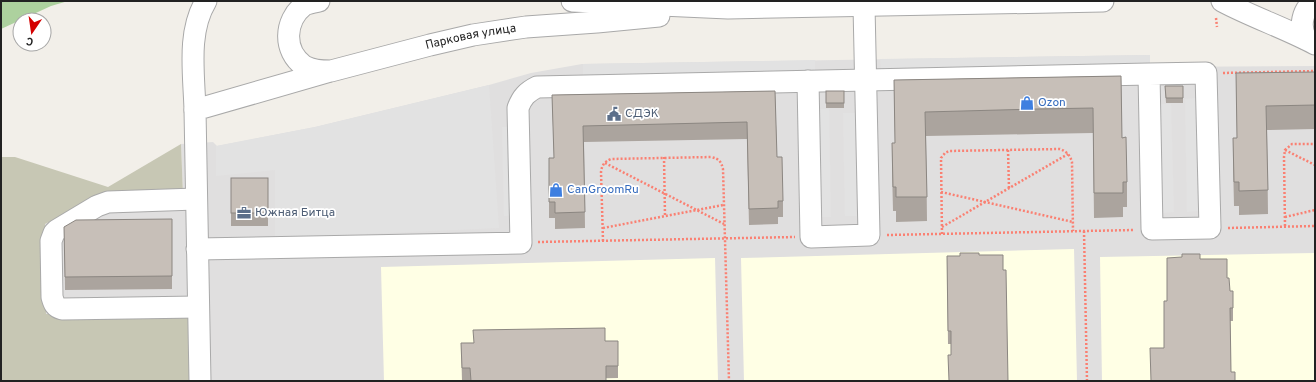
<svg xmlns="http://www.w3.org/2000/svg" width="1316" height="382" viewBox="0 0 1316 382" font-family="Overpass,sans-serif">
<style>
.residential{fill:#e0dfdf}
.education{fill:#ffffe5}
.construction{fill:#c7c7b4}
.forest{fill:#add19e}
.parking{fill:#e2e2e2}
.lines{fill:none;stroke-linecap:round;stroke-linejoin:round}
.minor-casing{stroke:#a9a9a9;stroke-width:23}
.path{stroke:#fa8072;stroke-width:2.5;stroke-dasharray:2 2;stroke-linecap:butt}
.minor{stroke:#fff;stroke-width:21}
.wall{fill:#aba49e}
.building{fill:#c7bfb8;stroke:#8b8681}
.labels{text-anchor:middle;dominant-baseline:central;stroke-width:3.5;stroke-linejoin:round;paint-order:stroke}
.street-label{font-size:12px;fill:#222;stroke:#fff}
.shop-label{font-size:12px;fill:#366cbe;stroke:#fff;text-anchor:start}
.service-label{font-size:12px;fill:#4e5e75;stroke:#fff;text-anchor:start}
</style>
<rect width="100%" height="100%" fill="#f2efe9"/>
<!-- residential -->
<path class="residential" d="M1150 55V67L1315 66V381H197L184 313 46 314 45 224 100 196 183 195 181 144 213 142 217 146 315 127 489 85 531 73 582 64Z"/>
<!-- education -->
<g class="education">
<path d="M1074 249 1077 381H744L741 258Z"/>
<path d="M1315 253V381H1102L1100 257Z"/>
<path d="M715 258 718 381H384L381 267Z"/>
</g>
<!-- construction -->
<path class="construction" d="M181 144 183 195 100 196 45 224 46 314 184 313 194 327 197 381H1V157H15L108 187Z"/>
<!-- forest -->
<path class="forest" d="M1 1H68L51 6 1 29Z"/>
<!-- parking -->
<g class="parking">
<path d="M1150 55V67L881 71 880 59Z"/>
<path d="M815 60V72L583 76V64Z"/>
<path d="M489 85 499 228 275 238V170L216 176V146L315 127Z"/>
<path d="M1197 98 1200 211 1187 212 1185 99Z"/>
<path d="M1159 104H1171L1174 212 1162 213Z"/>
<path d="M817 109H829L831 217H819Z"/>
<path d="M843 113H855L857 216H845Z"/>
<path d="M502 127H514L516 215 504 216Z"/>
</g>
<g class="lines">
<defs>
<g id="minor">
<path id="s1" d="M319 1C314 2 308 3 304 5 284 21 283 51 304 66 313 71 322 71 331 71L430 45 473 35 526 27 597 22 659 16"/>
<path d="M572 1 728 8 1103 1"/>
<path d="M1222 1C1252 17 1285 28 1315 44"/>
<path d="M1306 39C1299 26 1302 11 1314 1"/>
<path d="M808 81 811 237 869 235 864 6"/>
<path d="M195 110C194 74 187 32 206 1"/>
<path d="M196 199 108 202 97 206 57 230 54 233 51 241 52 297C54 304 55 307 62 309L198 307"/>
<path d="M197 249 521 243 518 108C522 97 527 92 537 87L1149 74 1206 73 1210 228 1152 229 1149 74"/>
<path d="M200 381 195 110 327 72"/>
</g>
</defs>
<!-- minor casing -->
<use href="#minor" class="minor-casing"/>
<!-- path -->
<g class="path">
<path d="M1216 18 1217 27"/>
<path d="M1223 73 1315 71"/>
<path d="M1008 150 1009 188"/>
<path d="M1285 150 1315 165"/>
<path d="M664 157 665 216"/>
<path d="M605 163 724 224"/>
<path d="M941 192 1073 222"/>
<path d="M1285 217 1315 210"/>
<path d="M1285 226 1284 157 1285 150 1292 144H1315"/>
<path d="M942 227 1068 154"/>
<path d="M603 228 723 205"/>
<path d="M1228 228 1315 226"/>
<path d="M1084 231 1087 381"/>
<path d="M942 234 941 158 945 153 949 151 1060 149C1066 151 1070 155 1072 162L1073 231"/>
<path d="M887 235 1134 230"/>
<path d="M603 241 601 172C602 165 604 162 611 159L711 157C719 159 721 161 723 169L729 381"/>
<path d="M538 242 795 237"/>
</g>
<!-- minor -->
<use href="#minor" class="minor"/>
</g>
<!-- wall -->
<g class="wall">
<path d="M1315 72V129L1267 130 1268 214 1239 215V206H1234L1233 162V138H1237L1236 73Z"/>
<path d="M1121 76 1122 138 1127 182V207H1123V217L1094 218 1093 133 1037 134 926 136 927 221 896 222V211H893L892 168V143H895L894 80Z"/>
<path d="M1165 86H1183V103H1166Z"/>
<path d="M775 91 777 157 783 201V217H778V224L749 225 747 139 584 142 585 228 555 229V218H549V158H554L552 95Z"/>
<rect x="826" y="91" width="18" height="17"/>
<rect x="231" y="178" width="37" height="48"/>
<path d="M172 219V289L65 290 64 227Z"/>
<path d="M947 256H960L951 355V344H948Z"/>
<path d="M1200 259 1227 278 1230 291H1233V321H1230L1231 372 1164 348 1167 301Z"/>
<path d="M618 341V378L462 381 461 343Z"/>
</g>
<!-- building -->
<g class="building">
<path d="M1315 72V105L1266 106 1268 190 1239 191V182H1234L1233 138H1237L1236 73Z"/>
<path d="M1121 76 1122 138 1126 137 1127 182H1123V193H1094L1093 108 1037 109 925 112 927 197H896V187H893L892 143H895L894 80Z"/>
<path d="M1165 86H1183V98H1166Z"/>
<path d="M775 91 777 157H782L783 201H778V208L749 209 747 122 583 126 585 212 555 213V202H549V158H554L552 95Z"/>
<rect x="826" y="91" width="18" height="12"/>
<rect x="231" y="178" width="37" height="35"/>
<path d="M172 219V276L65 277 64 227 76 220Z"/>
<path d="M960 253H979V255H1003V270H1006L1008 381H949L948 355H951V331H948L947 256H960Z"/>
<path d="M1182 254H1200V259H1227V278H1229L1230 291H1233V308H1230L1231 372H1235V381H1151L1150 348H1164V301H1167V258L1182 257Z"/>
<path d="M605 328V341H618V366H606V381H471L470 368H462L461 343H474L473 330Z"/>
</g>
<!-- icons -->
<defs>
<symbol id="shop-bare" viewBox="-9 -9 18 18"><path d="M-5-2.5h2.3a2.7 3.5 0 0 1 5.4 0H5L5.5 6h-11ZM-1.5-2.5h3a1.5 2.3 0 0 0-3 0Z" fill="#3f7fe0" stroke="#fff" stroke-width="2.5" paint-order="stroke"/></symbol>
<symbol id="civic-bare" viewBox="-9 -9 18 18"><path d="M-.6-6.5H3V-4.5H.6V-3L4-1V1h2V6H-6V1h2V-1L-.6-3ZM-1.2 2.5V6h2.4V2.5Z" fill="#5c6f8a" stroke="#fff" stroke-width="2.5" paint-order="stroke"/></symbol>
<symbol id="office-bare" viewBox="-9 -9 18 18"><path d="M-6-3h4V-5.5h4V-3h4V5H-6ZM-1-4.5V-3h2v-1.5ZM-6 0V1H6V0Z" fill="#5c6f8a" stroke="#fff" stroke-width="2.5" paint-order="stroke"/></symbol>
</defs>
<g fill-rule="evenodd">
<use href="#shop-bare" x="1017" y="93" width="20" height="20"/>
<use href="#civic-bare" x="604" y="104" width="20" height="20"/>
<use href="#shop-bare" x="546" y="180" width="20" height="20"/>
<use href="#office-bare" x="234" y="203" width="20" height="20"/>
</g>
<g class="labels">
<!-- street labels -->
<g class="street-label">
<text stroke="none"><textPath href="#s1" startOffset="258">Парковая улица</textPath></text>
</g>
<!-- shop labels -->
<g class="shop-label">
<text x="1038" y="103">Ozon</text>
<text x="567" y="190">CanGroomRu</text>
</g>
<!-- service labels -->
<g class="service-label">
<text x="625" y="114">СДЭК</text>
<text x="255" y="213">Южная Битца</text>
</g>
</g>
<!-- border -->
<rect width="1316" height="382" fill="none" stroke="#222222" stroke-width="4"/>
<!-- north arrow -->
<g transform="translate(32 32) rotate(193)"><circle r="19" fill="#ffffff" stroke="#a7a7a7"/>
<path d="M0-3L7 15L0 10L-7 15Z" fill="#d40000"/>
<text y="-6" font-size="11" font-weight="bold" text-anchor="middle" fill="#222222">С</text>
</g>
</svg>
